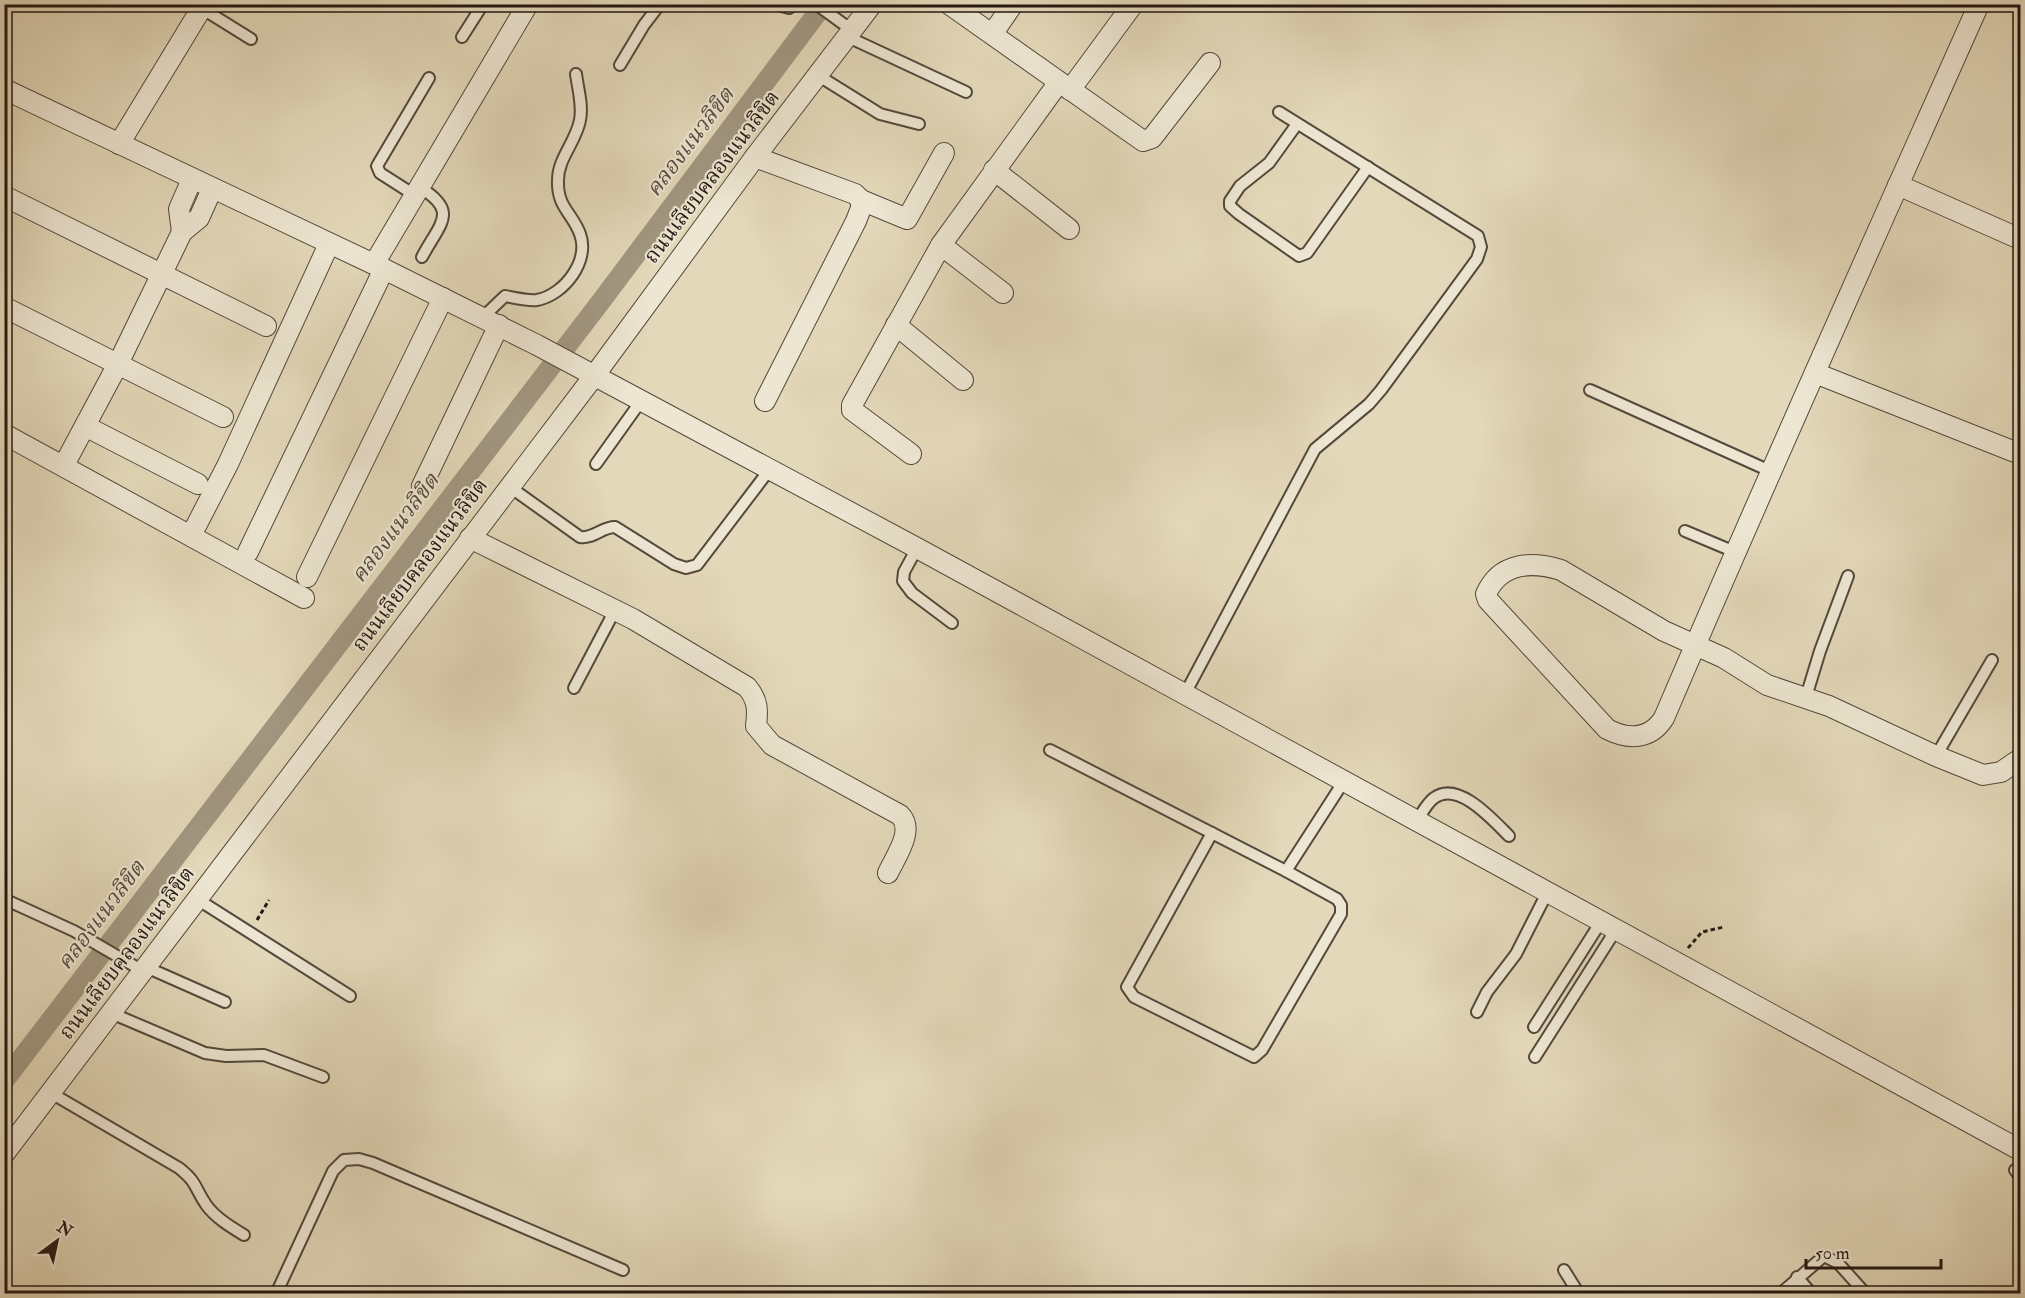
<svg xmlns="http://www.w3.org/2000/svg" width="2025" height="1298" viewBox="0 0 2025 1298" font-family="'IM FELL Double Pica','Noto Serif Thai',serif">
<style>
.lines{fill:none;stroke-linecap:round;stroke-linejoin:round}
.canal{stroke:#a29781;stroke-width:20}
.service-casing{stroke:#54493c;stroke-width:14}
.minor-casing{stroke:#54493c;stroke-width:22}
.path{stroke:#241913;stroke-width:3;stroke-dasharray:4.5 3;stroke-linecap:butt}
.service{stroke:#ede6d2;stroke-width:10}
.minor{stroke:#ede6d2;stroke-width:20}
.labels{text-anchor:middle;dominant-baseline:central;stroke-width:4.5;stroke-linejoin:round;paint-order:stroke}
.street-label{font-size:21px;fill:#241913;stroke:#ede6d2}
.water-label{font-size:22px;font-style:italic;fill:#564b3f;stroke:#ede6d2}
</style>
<rect width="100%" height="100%" fill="#e3d8b9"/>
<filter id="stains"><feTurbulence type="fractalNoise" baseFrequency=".00333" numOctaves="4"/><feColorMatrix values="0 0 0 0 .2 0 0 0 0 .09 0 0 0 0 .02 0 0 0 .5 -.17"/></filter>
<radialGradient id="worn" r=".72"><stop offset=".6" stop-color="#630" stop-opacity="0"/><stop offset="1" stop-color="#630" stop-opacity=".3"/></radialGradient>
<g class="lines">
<!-- canal -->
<path class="canal" d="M4 1081 602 300 824 4"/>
<defs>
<g id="service">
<path d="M775 4 789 8 794 4"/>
<path d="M816 4 853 31"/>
<path d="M198 6 251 39"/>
<path d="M462 37 483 4"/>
<path d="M848 37 966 92"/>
<path d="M620 65 644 25 660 4"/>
<path d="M819 76 880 114 919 124"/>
<path d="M1297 124 1269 163 1240 186 1230 201V206L1239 214 1299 256 1307 253 1368 167"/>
<path d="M421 188C459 212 440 223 422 257"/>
<path d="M416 196 380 173 377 166 429 78"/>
<path d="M483 317 505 296C515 298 527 301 537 300 564 295 590 261 580 234 572 212 557 208 558 180 558 158 576 142 580 120 583 106 578 89 576 74"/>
<path d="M1590 390 1770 471"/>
<path d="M596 464 641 401"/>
<path d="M510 487 580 537C593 539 602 527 615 527L674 564 686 568 697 565 770 469"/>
<path d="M1685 531 1735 552"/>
<path d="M917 548 904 572 903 581 912 593 952 623"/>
<path d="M574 688 615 610"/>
<path d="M1185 694 1315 449 1369 404 1381 390 1477 259 1481 247 1478 236 1279 112"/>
<path d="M1806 697 1820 651 1848 576"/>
<path d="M1050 750 1286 871 1344 781"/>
<path d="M1936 756 1992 660"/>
<path d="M1417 821C1422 813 1427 803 1434 798 1458 780 1493 820 1509 836"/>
<path d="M1212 833 1127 987 1134 997 1254 1057 1262 1050 1341 914V905L1337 899 1286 871"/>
<path d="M4 899 74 931 143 971"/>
<path d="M197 899 350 996"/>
<path d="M146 967 225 1002"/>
<path d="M1477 1012 1487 992 1516 954 1548 891"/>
<path d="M111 1013 205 1053 226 1056 264 1055 323 1077"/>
<path d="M1534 1027 1602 920"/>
<path d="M1535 1057 1617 928"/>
<path d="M51 1093 179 1168C199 1184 194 1188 207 1206 216 1218 231 1227 244 1235"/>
<path d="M2015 1170 2020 1177"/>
<path d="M1564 1270 1579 1294"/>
<path d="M1797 1277 1812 1294"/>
<path d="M276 1294 333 1171 344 1160 359 1159 373 1163 623 1270"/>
<path d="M1780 1294 1824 1256 1838 1263 1866 1294"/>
</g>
<g id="minor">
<path d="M949 4 1143 141 1152 138 1210 63"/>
<path d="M1979 4C1873 242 1766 479 1664 718 1650 740 1628 740 1607 729L1488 600 1486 594C1500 562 1531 561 1561 570L1664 631 1724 658 1767 685 1829 706 1936 756 1983 775 2001 772 2020 759"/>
<path d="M993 33 1013 4"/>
<path d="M4 89 384 269 537 345 917 548 2020 1150"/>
<path d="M1070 90 1131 7"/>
<path d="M119 144 204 4"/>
<path d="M755 157 855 194 861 200V208L856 221 765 401"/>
<path d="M994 170 1069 229"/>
<path d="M1898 185 2020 239"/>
<path d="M4 196 266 326"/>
<path d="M861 200 907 219 944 153"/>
<path d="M182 232 179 209 192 179"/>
<path d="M941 245 1003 293"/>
<path d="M374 264 528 4"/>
<path d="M4 307 223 417"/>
<path d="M896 325 963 380"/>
<path d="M1815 373 2020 454"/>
<path d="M85 426 198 484"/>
<path d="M4 434 304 598"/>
<path d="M911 454 852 410V405L941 245 1059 82"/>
<path d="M64 465 118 364 182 232 199 218 212 189"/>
<path d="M422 486 499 325"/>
<path d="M196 526 228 464 329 244"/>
<path d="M470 538 633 619 747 687C758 700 758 710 756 726L772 745 900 815C915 830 896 856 888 873"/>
<path d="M248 552 384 269"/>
<path d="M307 577 443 298"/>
<path d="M4 1154 594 376 755 157 872 4"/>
</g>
</defs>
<!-- service casing -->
<use href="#service" class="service-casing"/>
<!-- minor casing -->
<use href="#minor" class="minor-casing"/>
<!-- path -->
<g class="path">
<path d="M257 920 269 900"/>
<path d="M1688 948 1702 932 1724 927"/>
</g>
<!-- service -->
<use href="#service" class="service"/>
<!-- minor -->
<use href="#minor" class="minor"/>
</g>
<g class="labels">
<!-- street labels -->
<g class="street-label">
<text transform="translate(712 177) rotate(-53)">ถนนเลียบคลองแนวลิขิต</text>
<text transform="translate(420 565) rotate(-53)">ถนนเลียบคลองแนวลิขิต</text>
<text transform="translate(127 953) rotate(-53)">ถนนเลียบคลองแนวลิขิต</text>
</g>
<!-- water labels -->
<g class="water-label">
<text transform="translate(690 142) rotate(-53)">คลองแนวลิขิต</text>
<text transform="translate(395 528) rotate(-53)">คลองแนวลิขิต</text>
<text transform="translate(101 915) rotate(-53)">คลองแนวลิขิต</text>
</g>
</g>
<!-- margin -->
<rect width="2025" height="1298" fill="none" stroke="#e3d8b9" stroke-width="24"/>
<rect x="6" y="6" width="2013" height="1286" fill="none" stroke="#241913" stroke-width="3"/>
<rect x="12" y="12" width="2001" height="1274" fill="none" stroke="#241913" stroke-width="1.5"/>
<!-- north arrow -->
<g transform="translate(57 1241) rotate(33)" stroke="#ede6d2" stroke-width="4.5" paint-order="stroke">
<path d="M0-4.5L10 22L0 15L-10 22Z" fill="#241913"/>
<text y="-9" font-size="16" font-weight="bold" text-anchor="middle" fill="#241913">N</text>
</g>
<!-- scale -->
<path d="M1806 1259v9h135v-9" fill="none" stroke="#241913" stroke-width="3"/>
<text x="1815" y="1259" font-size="18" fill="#241913" stroke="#ede6d2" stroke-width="4.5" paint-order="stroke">50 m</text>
<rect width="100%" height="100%" filter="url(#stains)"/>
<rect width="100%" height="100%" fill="url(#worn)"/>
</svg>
